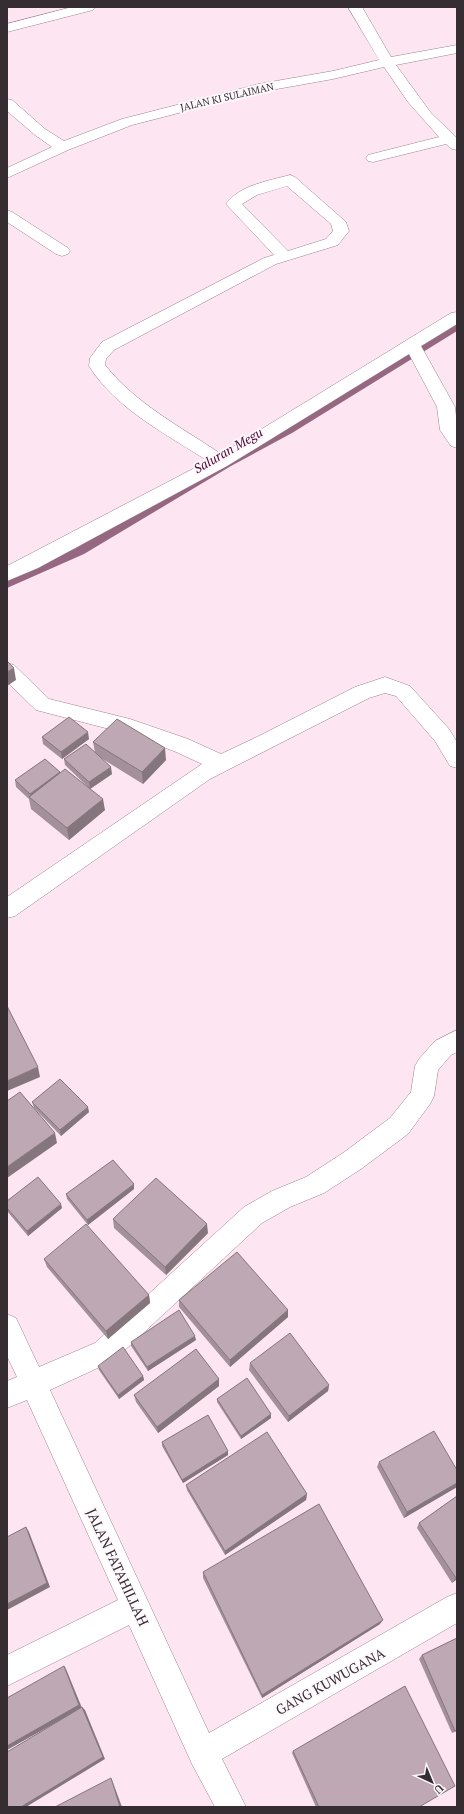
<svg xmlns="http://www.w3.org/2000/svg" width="464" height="1814" viewBox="0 0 464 1814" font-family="'PT Serif',serif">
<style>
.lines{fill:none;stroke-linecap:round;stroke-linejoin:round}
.stream{fill:#956780;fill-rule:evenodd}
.minor-casing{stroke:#9a8590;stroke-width:1}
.minor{fill:#fff;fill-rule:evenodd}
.wall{fill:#a3909a}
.shaded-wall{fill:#85767d}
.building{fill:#bea8b3;stroke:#85767d}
.labels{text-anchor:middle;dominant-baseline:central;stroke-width:4;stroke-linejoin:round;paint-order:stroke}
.far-street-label{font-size:10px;fill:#362d32;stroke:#fdf8fb}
.water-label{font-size:13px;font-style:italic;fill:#500437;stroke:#fdf8fb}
.near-street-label{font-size:14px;fill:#362d32;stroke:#fdf8fb}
</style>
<rect width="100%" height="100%" fill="#fde5f1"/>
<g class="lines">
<!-- stream -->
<path class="stream" d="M457 324V331L292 433 231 466 84 554 7 588V580L76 548 225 462 286 429Z"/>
<defs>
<g id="minor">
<path d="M72 7H95L93 10 7 32V24Z"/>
<path d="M348 7H362L391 57 457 45V53L396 65 431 113 457 138V150L452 149 446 144 373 162 368 161 366 158 368 155 439 137 408 102 384 67 333 79 260 92 132 125 68 150 7 178V168L52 147 35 135 7 111V99L12 100 45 129 64 141 122 119 259 84 333 71 379 60Z"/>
<path d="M290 175 295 177 346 222 349 231 338 245 276 264 114 350 106 359 105 365C136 404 181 427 221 454L451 313 457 312V324L421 346 455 407 457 425V448L451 446 440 430 437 407 409 354 227 466 38 568 7 581V566L208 461C166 434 116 409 89 366L90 358 102 342 264 258 274 255 226 204C240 185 268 181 290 175ZM287 186 331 224 333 231 326 239 288 251 242 204 257 195Z"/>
<path d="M7 210 12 212 68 248 70 251 68 254 62 256 56 254 7 222Z"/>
<path d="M7 663 14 665 49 699 130 719 188 739 221 754 259 736 355 687 385 677 410 686 449 729 457 742V768L450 766 435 741 396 696 385 693 369 698 210 779 15 916 7 918V897L202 764 174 751 121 732 36 710 7 682Z"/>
<path d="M457 1030V1052L451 1055 438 1070 434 1096 430 1104 408 1134 361 1169 324 1193 290 1207 262 1223 113 1361 50 1390 209 1733 447 1597 457 1593V1623L222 1759 246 1807H215L192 1764 129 1625 7 1686V1655L118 1600 27 1400 7 1408V1381L17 1377 7 1356V1314L16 1318 39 1367 95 1343 244 1207 272 1191 306 1177 343 1153 390 1118 411 1092 415 1066 419 1059 435 1041Z"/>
</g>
</defs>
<!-- minor casing -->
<use href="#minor" class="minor-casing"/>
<!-- minor -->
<use href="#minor" class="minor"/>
</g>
<!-- wall -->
<g class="wall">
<path d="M42 737 89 739 62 759 43 744Z"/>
<path d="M93 742 166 760 143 784 101 758 112 774 90 789 105 810 69 840 31 809 29 799 16 787 15 780 60 772 88 787 65 765 64 759 95 752Z"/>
<path d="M32 1102 89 1112 61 1136 34 1108Z"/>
<path d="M134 1189 88 1225 67 1199 66 1194Z"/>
<path d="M7 1201 62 1208 28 1236 7 1211Z"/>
<path d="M113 1219 208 1233 166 1275 114 1228Z"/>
<path d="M44 1259 149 1295 150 1303 108 1339 47 1267Z"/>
<path d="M179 1300 288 1310V1317L230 1367 179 1307Z"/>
<path d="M196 1340 148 1371 131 1346V1342Z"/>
<path d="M250 1363 329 1385 328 1391 288 1422 249 1370Z"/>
<path d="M98 1366 143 1376 144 1380 119 1399 99 1370Z"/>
<path d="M219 1379V1386L158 1433 136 1402 134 1395Z"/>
<path d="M217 1399 271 1414V1418L241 1439 217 1402Z"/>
<path d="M162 1442 228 1455 183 1483 162 1446Z"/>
<path d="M379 1462 457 1470V1487L404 1518 377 1467Z"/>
<path d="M186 1485 307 1494 306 1500 225 1555 187 1490Z"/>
<path d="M457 1496V1579L452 1583 417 1528 419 1523Z"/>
<path d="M203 1572 380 1624 262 1698 203 1578Z"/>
<path d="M457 1638V1731L452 1733 419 1659 422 1655Z"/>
<path d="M293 1751 419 1807H316L292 1753Z"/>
</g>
<!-- shaded-wall -->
<g class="shaded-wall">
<path d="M14 668 16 680 7 686V672Z"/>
<path d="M88 732 89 739 62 759 61 752Z"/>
<path d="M165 748 166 760 143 784 142 772Z"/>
<path d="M111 767 112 774 90 789 89 782Z"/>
<path d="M60 772 31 799 30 794Z"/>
<path d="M103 799 105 810 69 840 67 828Z"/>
<path d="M38 1067 40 1077 7 1091V1081Z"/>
<path d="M88 1107 89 1112 61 1136 60 1130Z"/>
<path d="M55 1133 57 1143 7 1178V1167Z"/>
<path d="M134 1184V1189L88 1225 87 1220Z"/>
<path d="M61 1204 62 1208 28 1236 27 1231Z"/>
<path d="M207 1224 208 1233 166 1275 165 1267Z"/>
<path d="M149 1295 150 1303 108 1339 106 1331Z"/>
<path d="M288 1310V1317L230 1367V1360Z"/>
<path d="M195 1336 196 1340 148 1371 147 1367Z"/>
<path d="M143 1376 144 1380 119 1399 118 1395Z"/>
<path d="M219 1379V1386L158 1433 157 1427Z"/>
<path d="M329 1385 328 1391 288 1422 289 1416Z"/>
<path d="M271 1414V1418L241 1439V1436Z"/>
<path d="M228 1451V1455L183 1483 182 1480Z"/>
<path d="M457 1483V1487L404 1518 407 1512Z"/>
<path d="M307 1494 306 1500 225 1555V1551Z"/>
<path d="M26 1527 29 1532 50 1587 7 1610V1604Z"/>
<path d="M457 1577V1579L452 1583 456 1578Z"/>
<path d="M383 1620 380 1624 262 1698V1695Z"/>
<path d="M64 1666 66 1669 82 1708 7 1750V1746Z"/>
<path d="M82 1707 85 1710 105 1759 26 1807H21Z"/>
<path d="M111 1778 112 1780 122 1807H120Z"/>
</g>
<!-- building -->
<g class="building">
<path d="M7 661 14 668 7 672Z"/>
<path d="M69 717 88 732 61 752 42 737Z"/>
<path d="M117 719 165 748 142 772 93 742Z"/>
<path d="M86 744 111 767 89 782 64 759Z"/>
<path d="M45 759 60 772 30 794 15 780Z"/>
<path d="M65 769 103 799 67 828 29 797Z"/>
<path d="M7 1006 38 1067 7 1081Z"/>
<path d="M60 1079 88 1107 60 1130 32 1102Z"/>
<path d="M20 1092 55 1133 7 1167V1101Z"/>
<path d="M113 1160 134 1184 87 1220 66 1194Z"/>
<path d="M38 1177 61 1204 27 1231 7 1208V1201Z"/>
<path d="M156 1178 207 1224 165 1267 113 1219Z"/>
<path d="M86 1224 149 1295 106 1331 44 1259Z"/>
<path d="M237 1252 288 1310 230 1360 179 1300Z"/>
<path d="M179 1310 195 1336 147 1367 131 1342Z"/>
<path d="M290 1333 329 1385 289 1416 250 1363Z"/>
<path d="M123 1347 143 1376 118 1395 98 1366Z"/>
<path d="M196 1349 219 1379 157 1427 134 1395Z"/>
<path d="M247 1378 271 1414 241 1436 217 1399Z"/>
<path d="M208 1415 228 1451 182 1480 162 1442Z"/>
<path d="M434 1431 457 1470V1483L407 1512 379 1462Z"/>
<path d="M267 1432 307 1494 225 1551 186 1485Z"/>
<path d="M457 1496V1577L456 1578 419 1523Z"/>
<path d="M319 1504 383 1620 262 1695 203 1572Z"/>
<path d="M26 1527 47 1583 7 1604V1537Z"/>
<path d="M457 1638V1730L455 1731 422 1655Z"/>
<path d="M64 1666 79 1705 7 1746V1698Z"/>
<path d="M405 1686 455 1786 419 1807H319L293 1751Z"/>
<path d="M82 1707 103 1757 21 1807H7V1752Z"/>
<path d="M111 1778 120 1807H55Z"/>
</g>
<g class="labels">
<!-- far-street labels -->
<g class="far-street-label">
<text transform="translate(227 97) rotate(-13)">JALAN KI SULAIMAN</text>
</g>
<!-- water labels -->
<g class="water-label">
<text transform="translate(228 450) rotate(-30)">Saluran Megu</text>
</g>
<!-- near-street labels -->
<g class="near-street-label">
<text transform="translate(118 1567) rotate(65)">JALAN FATAHILLAH</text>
<text transform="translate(330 1681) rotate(-29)">GANG KUWUGANA</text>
</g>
</g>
<!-- border -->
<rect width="464" height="1814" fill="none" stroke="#362d32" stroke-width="16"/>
<!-- north arrow -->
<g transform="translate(432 1782) rotate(136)" stroke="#fdf8fb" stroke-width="3" paint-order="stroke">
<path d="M0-3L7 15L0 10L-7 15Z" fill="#362d32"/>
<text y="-6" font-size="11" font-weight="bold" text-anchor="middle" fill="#362d32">U</text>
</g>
</svg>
